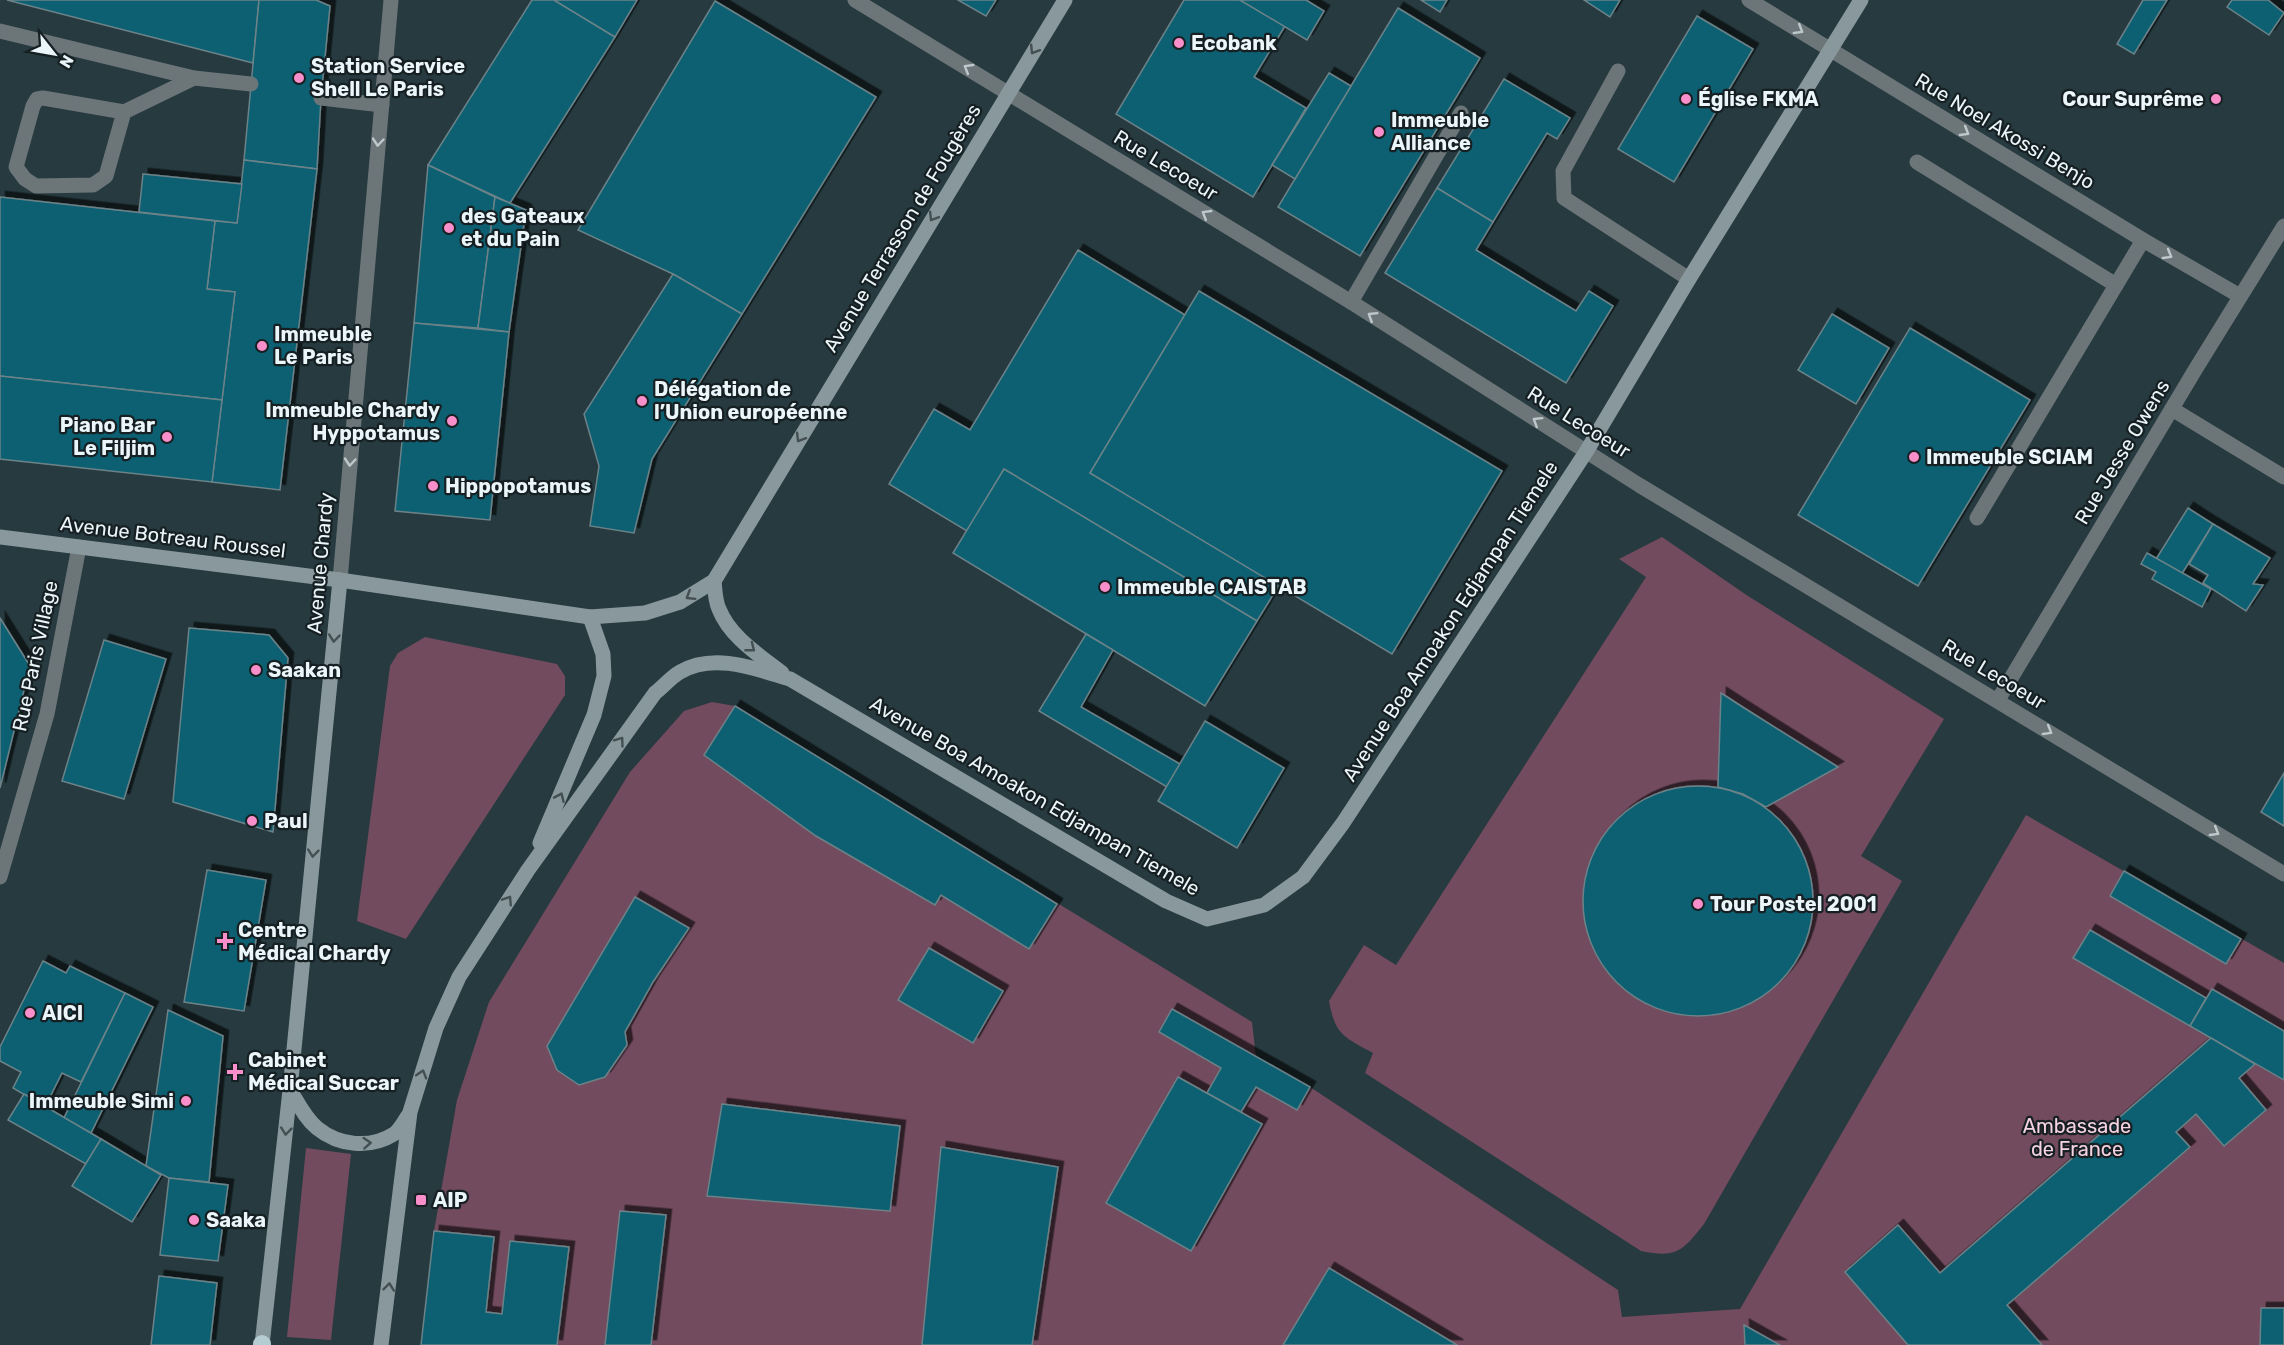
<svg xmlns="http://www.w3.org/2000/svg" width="2284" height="1345" viewBox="0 0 2284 1345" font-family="Rubik,sans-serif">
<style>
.green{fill:#724b5f}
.building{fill:#076172;stroke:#6c8288;stroke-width:1.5;filter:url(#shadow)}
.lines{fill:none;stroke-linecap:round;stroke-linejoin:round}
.lane{stroke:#6c7578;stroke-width:15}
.street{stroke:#6c7578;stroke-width:15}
.secondary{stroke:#89989c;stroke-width:15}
.highway{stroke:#b4ccd2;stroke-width:18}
.oneway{stroke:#bec9cc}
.oneway2{stroke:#444f53}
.poi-dot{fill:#f98fca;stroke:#161f22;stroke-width:2}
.labels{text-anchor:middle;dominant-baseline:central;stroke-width:4.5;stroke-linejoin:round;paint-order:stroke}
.poi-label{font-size:20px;font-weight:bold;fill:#eaf6f9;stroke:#161f22;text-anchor:start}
.street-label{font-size:20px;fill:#eaf6f9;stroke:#161f22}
.park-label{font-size:20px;fill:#f5d3e4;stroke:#161f22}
</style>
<defs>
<filter id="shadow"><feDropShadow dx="5.5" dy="-5.5" stdDeviation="0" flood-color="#0009"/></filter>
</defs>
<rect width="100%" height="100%" fill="#263a3f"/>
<!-- green -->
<g class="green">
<path d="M1662 537 1748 596 1944 719 1861 856 1902 881 1704 1224C1682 1252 1676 1258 1641 1251L1365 1073 1373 1053C1344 1037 1335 1035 1329 1001L1364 945 1396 965 1646 577 1619 559Z"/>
<path d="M425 637 557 664 565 676V695L406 939 357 921 390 666 398 653Z"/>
<path d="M712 702 735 706 1252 1022 1256 1057 1310 1087 1618 1290 1622 1317 1740 1309 2026 815 2284 963V1345H421L434 1231 457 1100 489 1002 630 772 684 711Z"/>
<path d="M306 1148 351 1154 331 1340 287 1337Z"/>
</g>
<!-- building -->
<g class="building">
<path d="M7 0H259L253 63Z"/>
<path d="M259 0H316L330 6 321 98 317 169 244 160Z"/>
<path d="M532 0H554L615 37 510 203 428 165Z"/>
<path d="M554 0H637L615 37Z"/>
<path d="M958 0H996L986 16Z"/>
<path d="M1184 0H1240L1285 26 1254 77 1306 108 1253 197 1116 114Z"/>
<path d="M1240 0H1306L1324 11 1307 40Z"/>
<path d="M1421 0H1447L1440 12Z"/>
<path d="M1584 0H1620L1610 17Z"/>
<path d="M2143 0H2167L2134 54 2117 44Z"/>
<path d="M2232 0H2268L2284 13 2269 35 2227 7Z"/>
<path d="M715 1 876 97 742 314 673 274 578 230Z"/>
<path d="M1398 8 1480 58 1360 256 1278 207Z"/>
<path d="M1697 16 1753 49 1674 182 1618 149Z"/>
<path d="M1329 73 1351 86 1295 179 1272 165Z"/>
<path d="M1504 79 1570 118 1557 139 1547 133 1493 222 1437 188Z"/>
<path d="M244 160 317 169 280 490 212 482 235 292 207 289 215 221 237 223Z"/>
<path d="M428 165 495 197 478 328 414 323Z"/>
<path d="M143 174 242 184 237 223 139 212Z"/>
<path d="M1437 188 1493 222 1476 250 1576 311 1589 291 1613 306 1566 383 1385 273Z"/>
<path d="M0 197 215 221 207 289 235 292 222 400 0 376Z"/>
<path d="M495 197 526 210 509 332 478 328Z"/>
<path d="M1078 250 1185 315 1090 473 1279 585 1257 621 1004 469 967 531 889 484 934 409 970 430Z"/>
<path d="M673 274 742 314 652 459 634 533 590 526 599 466 584 414Z"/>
<path d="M1199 291 1502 471 1392 654 1090 473Z"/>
<path d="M1832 314 1889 348 1856 404 1798 370Z"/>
<path d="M414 323 509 332 490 520 395 511Z"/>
<path d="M1910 328 2030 400 1918 586 1798 515Z"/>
<path d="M0 376 222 400 212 482 0 459Z"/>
<path d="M1004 469 1257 621 1205 706 953 553Z"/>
<path d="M2188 508 2213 524 2178 580 2153 564Z"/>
<path d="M2213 524 2270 558 2253 584 2263 585 2246 611 2203 583 2208 575 2189 564Z"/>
<path d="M2147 553 2211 589 2202 607 2152 579 2156 572 2141 564Z"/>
<path d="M0 618 30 666 0 788Z"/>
<path d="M189 628 269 635 288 658 273 832 173 802Z"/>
<path d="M1086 634 1113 650 1081 707 1180 764 1167 787 1039 711Z"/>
<path d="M104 640 166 659 124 799 62 781Z"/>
<path d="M1721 693 1741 706 1838 767 1766 807 1743 794 1718 787Z"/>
<path d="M735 706 1057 904 1029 949 941 895 935 905 816 836 704 755Z"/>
<path d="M1205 721 1284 768 1237 848 1158 801Z"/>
<path d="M2284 773V826L2261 812Z"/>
<circle cx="1698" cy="901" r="115"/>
<path d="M207 870 266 880 244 1011 184 1002Z"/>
<path d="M2124 871 2241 939 2226 964 2110 896Z"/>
<path d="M635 897 689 928 653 982 625 1032 627 1045 605 1077 579 1085 557 1070 547 1046Z"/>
<path d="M2090 930 2206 998 2190 1026 2073 958Z"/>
<path d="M929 948 1003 991 973 1043 898 1000Z"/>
<path d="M43 961 66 973 70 966 125 993 81 1082 62 1073 45 1107 13 1088 21 1072 0 1061V1047Z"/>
<path d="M2212 989 2284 1031V1080L2190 1026Z"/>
<path d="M125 993 153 1007 91 1133 64 1118Z"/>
<path d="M1172 1009 1310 1087 1297 1110 1256 1087 1241 1112 1207 1093 1221 1068 1159 1032Z"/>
<path d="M168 1010 223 1036 209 1182 169 1178 146 1166Z"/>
<path d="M2211 1038 2255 1064 2239 1078 2266 1110 2224 1146 2196 1114 2176 1132 2190 1147 2007 1305 2042 1345H1908L1845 1272 1898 1225 1940 1273Z"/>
<path d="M1178 1077 1262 1124 1191 1251 1106 1203Z"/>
<path d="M24 1094 101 1139 86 1164 8 1120Z"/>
<path d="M722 1104 900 1126 890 1211 707 1196Z"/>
<path d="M101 1139 161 1175 132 1222 72 1186Z"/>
<path d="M941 1147 1058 1167 1032 1345H922Z"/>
<path d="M169 1178 228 1185 218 1261 160 1255Z"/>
<path d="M620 1211 666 1215 651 1345H605Z"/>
<path d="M434 1231 494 1237 486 1312 502 1314 510 1241 569 1247 557 1345H421Z"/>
<path d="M1329 1268 1457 1345H1458H1283Z"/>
<path d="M159 1276 217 1283 210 1345H151Z"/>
<path d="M2261 1308H2284V1345H2260Z"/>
<path d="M1744 1325 1780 1345H1745Z"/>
</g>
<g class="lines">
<!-- lane -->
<g class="lane">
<path d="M0 31 194 78 251 84"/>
<path d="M1618 71 1563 171 1564 198 1689 279"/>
<path d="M321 98 382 105"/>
<path d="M124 112 106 176 93 185 36 186 25 179 16 167 33 106 37 99 43 98 124 112 194 78"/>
<path d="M1917 162 2116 285"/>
<path d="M1351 302 1461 113"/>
<path d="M1977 518 2143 240"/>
</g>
<!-- street -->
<g class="street">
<path d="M855 0 1351 302 1639 485 2284 874"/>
<path d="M1749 0 2143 240 2240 296"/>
<path d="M2172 409 2284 477"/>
<path d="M340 580 391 0"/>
<path d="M1998 700 2195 370 2284 226"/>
<path d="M0 877 47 714 79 547"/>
</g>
<!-- secondary -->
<g class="secondary">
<path d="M0 537 340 580 590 617 645 613 680 602 714 581 1065 0"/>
<path d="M714 581C715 589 715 601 719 609 730 637 759 655 782 673"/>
<path d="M540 843 594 715 604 676 603 654 590 617"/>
<path d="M290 1090C298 1103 305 1118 317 1128 339 1146 370 1149 394 1134 400 1130 404 1121 408 1116"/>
<path d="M262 1345 290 1090 340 580"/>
<path d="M381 1345 410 1112 436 1028 459 977 528 870 655 693C663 687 671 677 680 672 714 652 756 669 790 679L1166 901 1207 919 1264 905 1303 877 1343 823 1586 452 1689 279 1861 0"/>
</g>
<!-- highway -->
<path class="highway" d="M262 1345V1344"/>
</g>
<!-- one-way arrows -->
<defs><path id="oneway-chevron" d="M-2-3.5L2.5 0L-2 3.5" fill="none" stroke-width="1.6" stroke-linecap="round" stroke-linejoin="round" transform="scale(1.5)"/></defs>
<g class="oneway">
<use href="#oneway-chevron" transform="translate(1799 30) rotate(31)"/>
<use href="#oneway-chevron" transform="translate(968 68) rotate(-149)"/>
<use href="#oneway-chevron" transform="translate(1965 132) rotate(31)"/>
<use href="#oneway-chevron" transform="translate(378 142) rotate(95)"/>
<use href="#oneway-chevron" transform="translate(1206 214) rotate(-149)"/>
<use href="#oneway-chevron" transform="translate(2168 255) rotate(30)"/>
<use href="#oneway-chevron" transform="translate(1372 316) rotate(-148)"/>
<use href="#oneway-chevron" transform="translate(1537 421) rotate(-148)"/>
<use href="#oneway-chevron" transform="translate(350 462) rotate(95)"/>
<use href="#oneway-chevron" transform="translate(2048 731) rotate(31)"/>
<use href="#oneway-chevron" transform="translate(2215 832) rotate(31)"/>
</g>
<g class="oneway2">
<use href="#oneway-chevron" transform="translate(1034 50) rotate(122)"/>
<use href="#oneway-chevron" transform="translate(933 217) rotate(121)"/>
<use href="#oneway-chevron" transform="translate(800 438) rotate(121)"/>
<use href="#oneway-chevron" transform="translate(690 596) rotate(148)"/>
<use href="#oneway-chevron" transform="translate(334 638) rotate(96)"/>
<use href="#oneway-chevron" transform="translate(751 648) rotate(38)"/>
<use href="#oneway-chevron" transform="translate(620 741) rotate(-54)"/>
<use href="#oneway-chevron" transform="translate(560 797) rotate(-66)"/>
<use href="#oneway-chevron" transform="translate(313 853) rotate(96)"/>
<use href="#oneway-chevron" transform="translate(508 900) rotate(-57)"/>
<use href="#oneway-chevron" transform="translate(422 1074) rotate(-73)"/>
<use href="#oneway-chevron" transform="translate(286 1131) rotate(96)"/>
<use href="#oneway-chevron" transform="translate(367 1143) rotate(-4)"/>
<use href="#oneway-chevron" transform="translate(389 1287) rotate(-83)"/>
</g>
<!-- markers -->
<g class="poi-dot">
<circle cx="1179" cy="43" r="6"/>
<circle cx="299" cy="78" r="6"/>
<circle cx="1686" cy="99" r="6"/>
<circle cx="2216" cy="99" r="6"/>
<circle cx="1379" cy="132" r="6"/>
<circle cx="449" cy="228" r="6"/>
<circle cx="262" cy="346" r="6"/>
<circle cx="642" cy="401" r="6"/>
<circle cx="452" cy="421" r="6"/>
<circle cx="167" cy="437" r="6"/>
<circle cx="1914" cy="457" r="6"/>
<circle cx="433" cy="486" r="6"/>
<circle cx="1105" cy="587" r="6"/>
<circle cx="256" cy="670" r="6"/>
<circle cx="252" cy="821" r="6"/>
<circle cx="1698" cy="904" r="6"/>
<path d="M222 932h6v6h6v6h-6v6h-6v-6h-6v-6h6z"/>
<circle cx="30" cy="1013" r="6"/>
<path d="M232 1063h6v6h6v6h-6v6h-6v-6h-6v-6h6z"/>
<circle cx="186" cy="1101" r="6"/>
<rect x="415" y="1194" width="12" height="12" rx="3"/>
<circle cx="194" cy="1220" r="6"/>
</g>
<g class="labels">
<!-- poi labels -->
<g class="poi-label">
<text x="1191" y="43">Ecobank</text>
<text x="311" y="66">Station Service<tspan x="311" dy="23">Shell Le Paris</tspan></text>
<text x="1698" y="99">Église FKMA</text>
<text x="2204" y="99" text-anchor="end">Cour Suprême</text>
<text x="1391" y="120">Immeuble<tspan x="1391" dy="23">Alliance</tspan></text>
<text x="461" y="216">des Gateaux<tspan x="461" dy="23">et du Pain</tspan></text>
<text x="274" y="334">Immeuble<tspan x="274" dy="23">Le Paris</tspan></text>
<text x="654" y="389">Délégation de<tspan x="654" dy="23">l’Union européenne</tspan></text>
<text x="440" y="410" text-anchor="end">Immeuble Chardy<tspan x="440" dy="23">Hyppotamus</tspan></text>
<text x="155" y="425" text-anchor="end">Piano Bar<tspan x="155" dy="23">Le Filjim</tspan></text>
<text x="1926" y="457">Immeuble SCIAM</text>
<text x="445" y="486">Hippopotamus</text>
<text x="1117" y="587">Immeuble CAISTAB</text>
<text x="268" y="670">Saakan</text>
<text x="264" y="821">Paul</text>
<text x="1710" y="904">Tour Postel 2001</text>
<text x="238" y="930">Centre<tspan x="238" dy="23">Médical Chardy</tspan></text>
<text x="42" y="1013">AICI</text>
<text x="248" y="1060">Cabinet<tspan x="248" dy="23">Médical Succar</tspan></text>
<text x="174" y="1101" text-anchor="end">Immeuble Simi</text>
<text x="433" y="1200">AIP</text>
<text x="206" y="1220">Saaka</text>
</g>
<!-- street labels -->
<g class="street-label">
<text transform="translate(2005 131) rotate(31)">Rue Noel Akossi Benjo</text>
<text transform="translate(1166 165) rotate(31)">Rue Lecoeur</text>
<text transform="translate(902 228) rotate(-59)">Avenue Terrasson de Fougères</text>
<text transform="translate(1579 422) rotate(32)">Rue Lecoeur</text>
<text transform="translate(2122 452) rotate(-59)">Rue Jesse Owens</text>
<text transform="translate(173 537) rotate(7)">Avenue Botreau Roussel</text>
<text transform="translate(320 563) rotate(-85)">Avenue Chardy</text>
<text transform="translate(1450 621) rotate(-57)">Avenue Boa Amoakon Edjampan Tiemele</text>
<text transform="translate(35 656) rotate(-78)">Rue Paris Village</text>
<text transform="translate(1994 674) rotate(31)">Rue Lecoeur</text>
<text transform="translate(1035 796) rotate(30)">Avenue Boa Amoakon Edjampan Tiemele</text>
</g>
<!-- park labels -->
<g class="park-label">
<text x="2077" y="1126">Ambassade<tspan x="2077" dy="23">de France</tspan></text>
</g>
</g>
<!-- north arrow -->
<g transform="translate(54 54) rotate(121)" stroke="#161f22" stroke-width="4.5" paint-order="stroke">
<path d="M0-4.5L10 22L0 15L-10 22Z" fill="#eaf6f9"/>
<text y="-9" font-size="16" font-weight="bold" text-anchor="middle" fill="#eaf6f9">N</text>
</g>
</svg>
